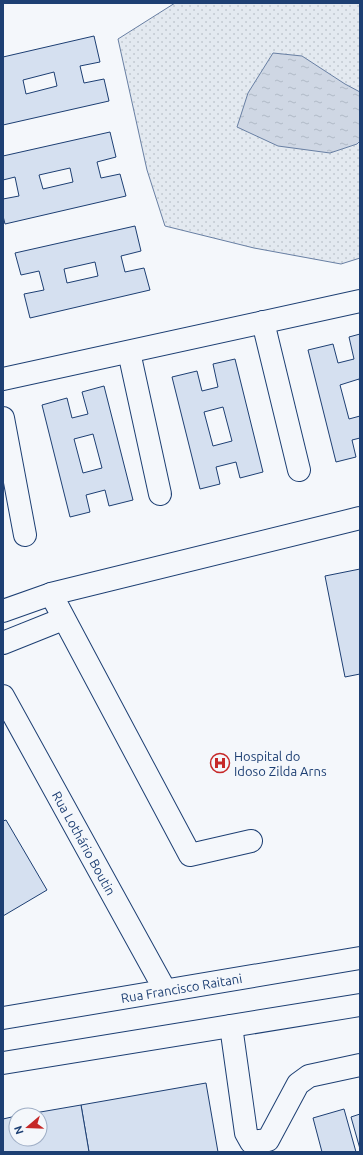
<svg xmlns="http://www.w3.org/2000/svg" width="363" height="1155" viewBox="0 0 363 1155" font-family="Ubuntu,sans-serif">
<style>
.grass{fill:url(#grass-dots);stroke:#687fa3}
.water{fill:url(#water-ripples);stroke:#687fa3}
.building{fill:#d5e0f0;stroke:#1d3f73;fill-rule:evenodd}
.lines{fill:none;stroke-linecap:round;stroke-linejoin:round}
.minor-casing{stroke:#1d3f73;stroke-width:24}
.major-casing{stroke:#1d3f73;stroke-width:24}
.minor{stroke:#f4f7fb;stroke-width:22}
.major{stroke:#f4f7fb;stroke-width:22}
.labels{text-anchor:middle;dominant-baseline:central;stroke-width:3;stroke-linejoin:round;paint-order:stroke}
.poi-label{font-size:13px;fill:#1d3f73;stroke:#f4f7fb;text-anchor:start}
.street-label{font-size:13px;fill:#1d3f73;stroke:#f4f7fb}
</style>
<defs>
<pattern id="grass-dots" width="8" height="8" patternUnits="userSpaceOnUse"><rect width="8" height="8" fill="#e3e9f0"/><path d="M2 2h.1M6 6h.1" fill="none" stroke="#c2c9d1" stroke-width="1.8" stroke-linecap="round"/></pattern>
<pattern id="water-ripples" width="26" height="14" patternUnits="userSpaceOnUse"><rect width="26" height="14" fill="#cfd7e4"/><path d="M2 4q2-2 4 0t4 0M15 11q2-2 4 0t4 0" fill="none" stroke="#b1bac7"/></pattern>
</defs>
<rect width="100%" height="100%" fill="#f4f7fb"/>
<!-- grass -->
<path class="grass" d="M175 3H360V258L341 264 254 248 165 226 147 170 118 39Z"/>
<!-- water -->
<path class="water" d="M273 53 302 56 345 84 360 92V141L357 144 330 153 278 146 237 127 248 93Z"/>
<!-- building -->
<g class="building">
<path d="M94 36 100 62 80 66 84 83 104 79 109 101 3 125V57ZM54 72 57 86 26 94 23 80Z"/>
<path d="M110 132 116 157 97 162 101 178 120 174 126 196 5 224 3 216V199L19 196 15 177 3 180V156ZM70 168 73 182 43 189 39 175Z"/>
<path d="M135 226 141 251 121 256 125 272 144 268 150 290 30 318 24 294 44 290 39 271 21 275 15 253ZM95 262 98 276 67 283 64 269Z"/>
<path d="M360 334V383L359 379 340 385 349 419 360 416V438L352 440 356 457 336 462 308 350 333 344 338 363 354 359 349 337Z"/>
<path d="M235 359 263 472 240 478 236 462 216 467 220 484 200 489 172 377 197 371 202 391 218 387 213 364ZM223 407 232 441 213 446 204 412Z"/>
<path d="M104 386 133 500 109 506 105 490 86 495 90 512 70 517 42 405 67 398 72 418 88 414 82 392ZM93 434 102 468 83 473 74 439Z"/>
<path d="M360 569V674L345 677 325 576Z"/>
<path d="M6 820 47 890 3 916V821Z"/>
<path d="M206 1083 218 1152H89L81 1105Z"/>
<path d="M81 1105 89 1152H3V1119L16 1116V1139H40V1115H23Z"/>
<path d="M344 1109 356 1152H322L313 1118Z"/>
<path d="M360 1114V1149L351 1117Z"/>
</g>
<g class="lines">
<defs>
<g id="minor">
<path d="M263 322 299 470"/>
<path d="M129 352 160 494"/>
<path d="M3 379 360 301"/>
<path d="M3 418 25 535"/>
<path d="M3 611 51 594"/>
<path d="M3 643 63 619"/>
<path id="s1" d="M3 696 165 990"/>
<path d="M251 841 190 855 51 594 360 518"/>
<path d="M231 1026 246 1133 251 1142 268 1140 298 1084 309 1076 360 1065"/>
<path d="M3 1063 360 1005"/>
</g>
<g id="major">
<path id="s2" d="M3 1018 360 958"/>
</g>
</defs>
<!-- minor casing -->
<use href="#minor" class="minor-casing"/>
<!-- major casing -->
<use href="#major" class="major-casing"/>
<!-- minor -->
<use href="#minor" class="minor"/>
<!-- major -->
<use href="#major" class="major"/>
</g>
<!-- icons -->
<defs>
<symbol id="hospital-ring" viewBox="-11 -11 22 22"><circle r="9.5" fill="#f4f7fb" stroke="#c62828" stroke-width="1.5"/><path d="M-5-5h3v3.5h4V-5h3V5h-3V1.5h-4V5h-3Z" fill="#c62828"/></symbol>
</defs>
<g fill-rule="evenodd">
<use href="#hospital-ring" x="209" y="752" width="22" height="22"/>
</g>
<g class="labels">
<!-- poi labels -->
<g class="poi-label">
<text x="234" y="756">Hospital do<tspan x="234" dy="15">Idoso Zilda Arns</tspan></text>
</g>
<!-- street labels -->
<g class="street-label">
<text stroke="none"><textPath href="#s1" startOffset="168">Rua Lothário Boutin</textPath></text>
<text stroke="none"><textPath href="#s2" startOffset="181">Rua Francisco Raitani</textPath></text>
</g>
</g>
<!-- border -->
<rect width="363" height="1155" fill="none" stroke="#1d3f73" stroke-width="8"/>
<!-- north arrow -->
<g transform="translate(28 1127) rotate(251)"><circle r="19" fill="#f4f7fb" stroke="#9eadc5"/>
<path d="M0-3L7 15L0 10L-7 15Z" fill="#c62828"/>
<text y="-6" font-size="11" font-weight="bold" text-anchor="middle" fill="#1d3f73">N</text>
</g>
</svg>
